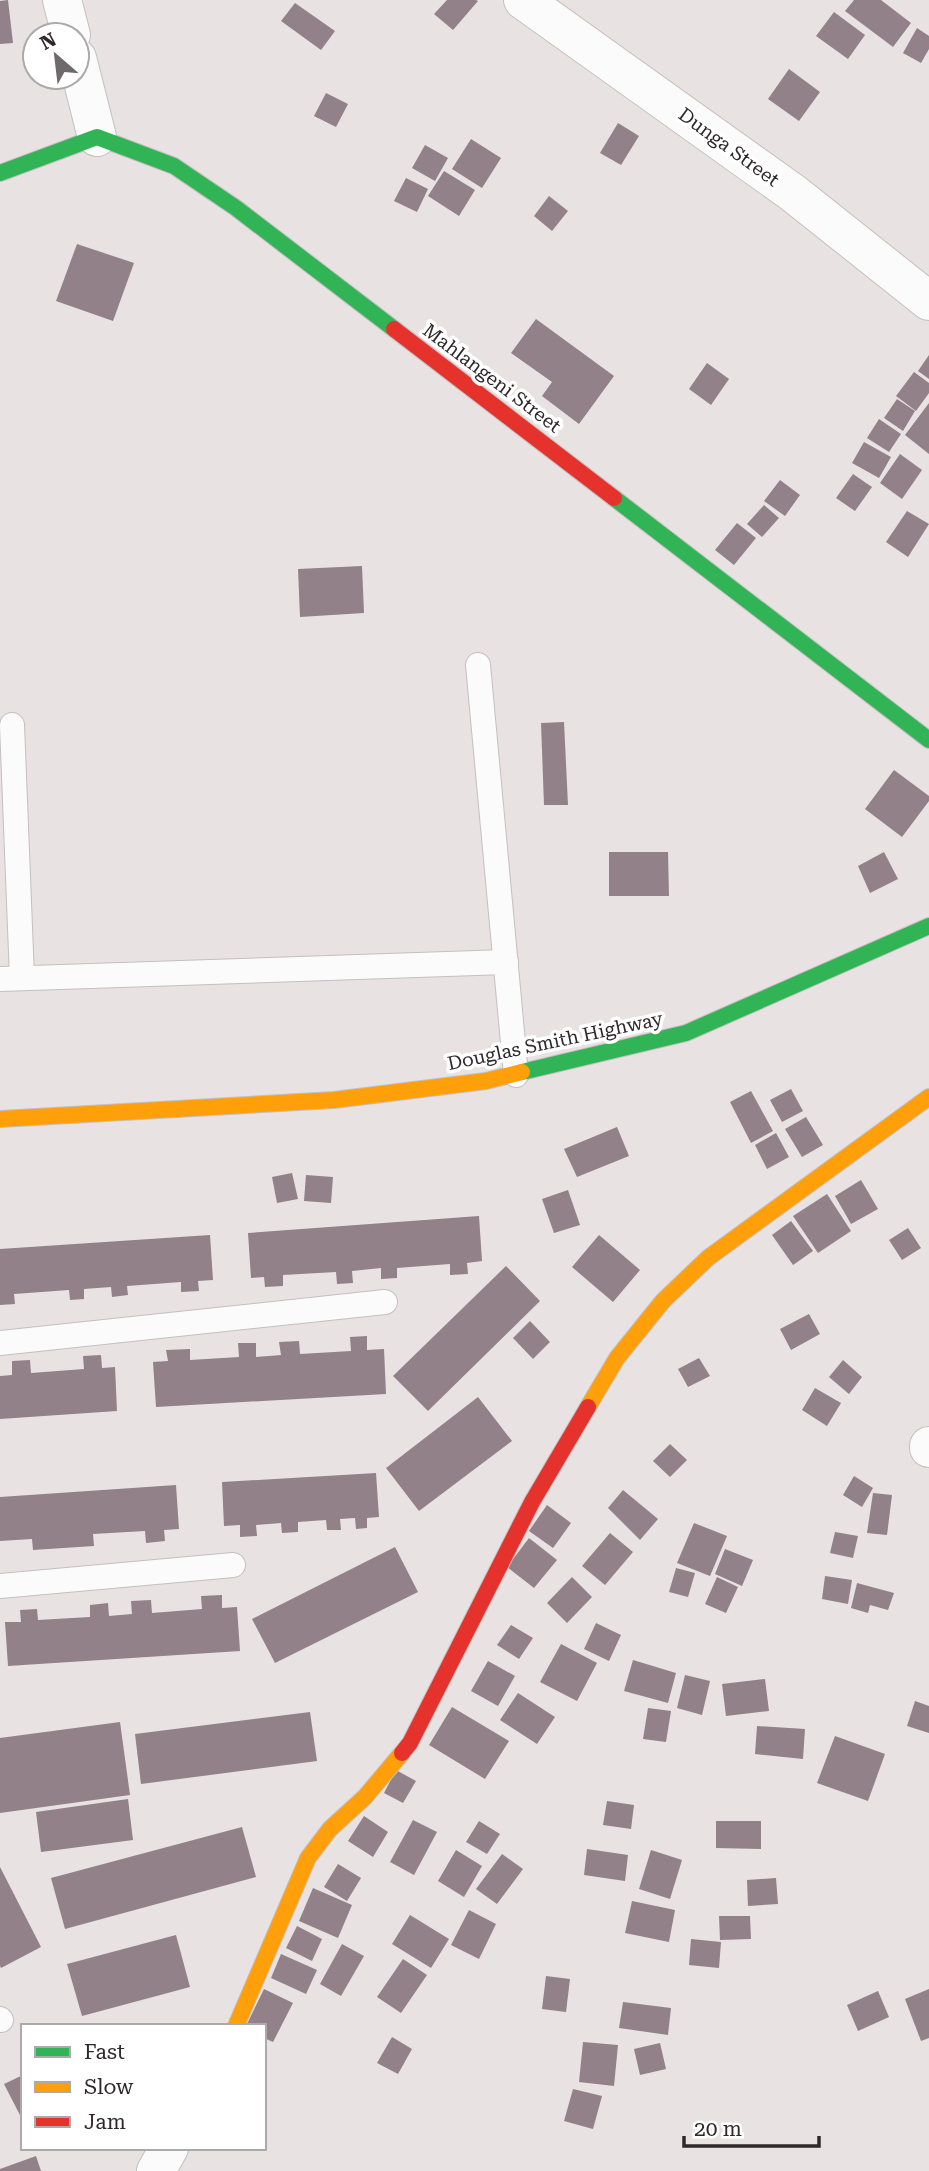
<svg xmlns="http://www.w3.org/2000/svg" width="929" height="2171" viewBox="0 0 929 2171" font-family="'Roboto Serif',serif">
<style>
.building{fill:#928188}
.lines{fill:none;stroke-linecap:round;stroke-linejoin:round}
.lane-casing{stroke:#c4bfc0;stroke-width:26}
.street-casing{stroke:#c4bfc0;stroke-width:40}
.fast-casing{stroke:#c4bfc0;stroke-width:18}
.slow-casing{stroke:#c4bfc0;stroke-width:18}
.jam-casing{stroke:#c4bfc0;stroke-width:18}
.lane{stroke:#fcfbfb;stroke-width:24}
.street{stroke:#fcfbfb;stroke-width:38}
.fast{stroke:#30b455;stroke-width:16}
.slow{stroke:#ff9f0a;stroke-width:16}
.jam{stroke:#e5322d;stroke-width:16}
.labels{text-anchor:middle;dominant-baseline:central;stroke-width:7;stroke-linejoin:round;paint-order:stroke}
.street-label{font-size:19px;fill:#2e282a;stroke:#fff}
</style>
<rect width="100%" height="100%" fill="#e8e2e3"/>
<!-- building -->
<g class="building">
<path d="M8 0 13 43 0 44V1Z"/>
<path d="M447 0H476L478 1 453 30 434 14Z"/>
<path d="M854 0H881L911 23 893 47 845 11Z"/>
<path d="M295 3 335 31 321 50 281 21Z"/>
<path d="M834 12 865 35 848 59 816 36Z"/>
<path d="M917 28 929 36V49L921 63 903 53Z"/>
<path d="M789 69 820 92 799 121 768 99Z"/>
<path d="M326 93 348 104 336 127 314 116Z"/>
<path d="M618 123 639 136 621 165 600 153Z"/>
<path d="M471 139 501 158 482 188 452 169Z"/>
<path d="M425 145 448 158 435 181 412 168Z"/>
<path d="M444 171 475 190 459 216 428 196Z"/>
<path d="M406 178 428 189 417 212 394 201Z"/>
<path d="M549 196 568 211 552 231 534 216Z"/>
<path d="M77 244 134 263 113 321 56 301Z"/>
<path d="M536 319 614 376 579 424 542 396 552 382 511 353Z"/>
<path d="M929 355V379L918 371Z"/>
<path d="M707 363 729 379 711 405 689 389Z"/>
<path d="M914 372 929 383V393L916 411 896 396Z"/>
<path d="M897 399 915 411 903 431 884 418Z"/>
<path d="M929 403V454L905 435Z"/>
<path d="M879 419 901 434 889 452 867 438Z"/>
<path d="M864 442 891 457 879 478 852 463Z"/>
<path d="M900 454 922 470 902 499 880 483Z"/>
<path d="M853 474 872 487 855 511 836 498Z"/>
<path d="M780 480 800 495 785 516 764 501Z"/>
<path d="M764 505 779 518 762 537 747 524Z"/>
<path d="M907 511 929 524 908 557 886 542Z"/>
<path d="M737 523 756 538 734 565 715 550Z"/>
<path d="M362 566 364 613 300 617 298 569Z"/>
<path d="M564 722 568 805H544L541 723Z"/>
<path d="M894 770 929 796V801L902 837 865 809Z"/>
<path d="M609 852H668L669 896H609Z"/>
<path d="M884 852 898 879 870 893 858 866Z"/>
<path d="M791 1089 803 1111 782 1122 770 1100Z"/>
<path d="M751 1091 773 1131 751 1143 730 1102Z"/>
<path d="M806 1117 823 1145 802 1157 785 1129Z"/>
<path d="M617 1127 629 1156 577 1177 564 1149Z"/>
<path d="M776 1133 789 1157 767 1169 755 1145Z"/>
<path d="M292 1173 298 1199 277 1203 272 1177Z"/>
<path d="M306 1175 333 1177 331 1203 304 1201Z"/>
<path d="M861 1180 878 1209 851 1224 835 1196Z"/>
<path d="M568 1190 580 1225 554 1233 542 1199Z"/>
<path d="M827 1194 851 1231 818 1253 793 1216Z"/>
<path d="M479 1216 482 1261 467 1263 468 1274 450 1275V1264L397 1268V1278L381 1279V1268L352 1271 353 1283 337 1284 336 1272 283 1275V1286L265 1287 264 1277 251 1278 248 1233Z"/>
<path d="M791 1221 813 1251 793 1265 772 1235Z"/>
<path d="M908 1228 921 1248 902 1260 889 1240Z"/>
<path d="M210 1235 213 1280 198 1281 199 1291 181 1292V1282L127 1286 128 1295 112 1297 111 1287 84 1289V1299L70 1300 69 1290 14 1294 15 1304 0 1305V1249Z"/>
<path d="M599 1235 640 1270 613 1302 572 1267Z"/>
<path d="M506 1266 540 1301 428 1411 393 1376Z"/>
<path d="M809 1314 820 1334 791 1350 780 1329Z"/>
<path d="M530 1321 550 1342 533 1359 513 1338Z"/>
<path d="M367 1336V1350L384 1349 386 1394 156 1407 153 1362 168 1361 166 1350 190 1349V1360L239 1357 238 1343H256V1357L281 1355 279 1342 299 1341 300 1354 351 1351 350 1337Z"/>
<path d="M101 1355 102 1368 115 1367 117 1411 0 1419V1376L12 1375V1361L30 1360 31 1373 84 1369 83 1356Z"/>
<path d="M699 1358 710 1376 688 1387 678 1369Z"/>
<path d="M843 1360 862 1377 849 1394 829 1377Z"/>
<path d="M815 1388 841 1403 827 1426 802 1410Z"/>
<path d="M478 1397 512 1441 419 1511 386 1468Z"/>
<path d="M670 1444 687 1460 670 1477 653 1461Z"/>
<path d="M376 1473 379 1517 367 1518V1528L356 1529 355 1518 340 1519 341 1530H327L326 1520 298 1522V1532L282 1533 281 1523 256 1525 257 1536 240 1537V1525L224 1526 222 1482Z"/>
<path d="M854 1476 873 1488 862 1507 843 1495Z"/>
<path d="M176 1485 179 1529 164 1530 165 1541 146 1543 145 1531 93 1534 94 1546 33 1550 32 1539 0 1541V1497Z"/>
<path d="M623 1490 658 1519 640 1540 608 1508Z"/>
<path d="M873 1493 892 1495 887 1535 867 1533Z"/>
<path d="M547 1505 571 1523 553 1548 529 1531Z"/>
<path d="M694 1523 727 1536 710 1576 677 1563Z"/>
<path d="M835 1532 858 1536 853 1558 830 1553Z"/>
<path d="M610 1533 633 1552 605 1585 582 1566Z"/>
<path d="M529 1538 557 1560 534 1588 507 1567Z"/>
<path d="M395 1547 418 1592 275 1663 252 1619Z"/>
<path d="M725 1549 753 1560 742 1586 715 1574Z"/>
<path d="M676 1568 695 1573 688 1597 669 1592Z"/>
<path d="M825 1576 852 1580 848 1604 822 1599Z"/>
<path d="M572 1577 592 1597 567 1623 547 1603Z"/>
<path d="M717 1577 738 1587 726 1613 705 1604Z"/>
<path d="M857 1583 894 1593 888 1610 870 1605 868 1613 851 1608Z"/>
<path d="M222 1595V1608L237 1607 240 1651 8 1666 5 1622H21L20 1610 37 1609 38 1620 90 1617V1605L108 1603 109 1616 132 1614 131 1601 151 1600 152 1613 202 1609 201 1596Z"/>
<path d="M596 1623 621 1635 609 1661 584 1649Z"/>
<path d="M511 1625 533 1638 519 1659 497 1645Z"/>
<path d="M561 1644 597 1663 577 1701 540 1682Z"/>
<path d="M633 1660 676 1673 668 1703 624 1691Z"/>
<path d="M488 1661 515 1676 498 1706 471 1691Z"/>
<path d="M685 1675 710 1681 702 1715 677 1708Z"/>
<path d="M765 1679 769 1711 726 1716 722 1684Z"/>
<path d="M518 1693 555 1717 537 1744 500 1720Z"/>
<path d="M915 1701 929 1706V1733L907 1726Z"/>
<path d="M452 1707 509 1741 485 1779 429 1745Z"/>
<path d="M648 1708 671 1711 666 1742 643 1739Z"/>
<path d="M310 1712 317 1761 141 1784 135 1734Z"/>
<path d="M120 1722 130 1795 0 1813V1738Z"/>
<path d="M757 1726 805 1729 803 1759 755 1754Z"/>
<path d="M835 1736 885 1754 868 1801 817 1783Z"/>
<path d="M396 1770 416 1781 403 1803 384 1793Z"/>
<path d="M128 1799 133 1840 41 1852 36 1812Z"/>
<path d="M607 1801 634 1805 631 1829 603 1825Z"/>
<path d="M364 1816 388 1832 373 1857 348 1841Z"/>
<path d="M413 1820 437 1832 414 1875 390 1862Z"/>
<path d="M479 1821 500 1834 487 1854 466 1842Z"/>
<path d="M716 1821H761V1849L716 1848Z"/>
<path d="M242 1827 256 1877 65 1929 51 1878Z"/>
<path d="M587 1849 628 1855 625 1881 584 1875Z"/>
<path d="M456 1850 482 1866 464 1897 438 1881Z"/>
<path d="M651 1850 682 1860 670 1899 639 1889Z"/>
<path d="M502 1854 523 1869 497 1904 476 1889Z"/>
<path d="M338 1864 361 1878 347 1901 324 1887Z"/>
<path d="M0 1867 41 1947 1 1968 0 1966Z"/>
<path d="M776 1878 778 1904 748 1906 747 1880Z"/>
<path d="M313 1888 352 1905 338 1938 299 1921Z"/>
<path d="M632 1901 675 1910 669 1942 625 1933Z"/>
<path d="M469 1910 496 1924 479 1959 451 1945Z"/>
<path d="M410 1915 449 1939 431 1968 392 1944Z"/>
<path d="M719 1916H750L751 1939 720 1940Z"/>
<path d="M297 1926 322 1939 312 1961 286 1948Z"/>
<path d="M176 1935 190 1987 82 2016 67 1964Z"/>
<path d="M691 1939 721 1942 719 1968 689 1965Z"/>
<path d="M342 1944 364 1956 341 1996 320 1984Z"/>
<path d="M281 1954 317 1970 306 1994 271 1978Z"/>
<path d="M403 1959 427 1975 401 2013 377 1997Z"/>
<path d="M546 1976 570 1979 566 2012 542 2009Z"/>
<path d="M264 1989 293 2003 273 2042 264 2038V2026H246Z"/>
<path d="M929 1989V2038L921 2041 905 1999Z"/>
<path d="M878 1991 889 2017 858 2031 847 2005Z"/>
<path d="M623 2002 671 2008 668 2035 619 2028Z"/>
<path d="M392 2037 412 2049 398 2074 377 2063Z"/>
<path d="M583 2042 618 2045 614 2086 579 2082Z"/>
<path d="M660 2043 666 2069 640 2075 634 2049Z"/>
<path d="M23 2075V2121L4 2084Z"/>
<path d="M573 2089 602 2096 593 2129 564 2121Z"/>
<path d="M36 2156 41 2171H0V2169Z"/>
</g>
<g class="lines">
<defs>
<g id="lane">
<path d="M478 665 516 1075"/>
<path d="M12 725 22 978"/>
<path d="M0 979 506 962"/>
<path d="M0 1343 385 1302"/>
<path d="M0 1586 233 1565"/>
<path d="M0 2019 1 2020"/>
</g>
<g id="street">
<path d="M62 0 71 35"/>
<path d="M523 0 793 193 929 301"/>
<path d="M77 58 97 137"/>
<path d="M929 1446V1448"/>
<path d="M156 2171 169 2148"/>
</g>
<g id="fast">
<path d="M0 173 97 137 174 166 236 208 394 329"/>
<path d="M614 498 929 740"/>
<path d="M522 1072 686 1033 929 926"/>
</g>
<g id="slow">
<path d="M0 1119 334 1100 486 1081 522 1072"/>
<path d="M588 1407 617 1358 663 1301 708 1258 929 1097"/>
<path d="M236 2026 308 1858 330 1829 365 1797 402 1753"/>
</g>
<g id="jam">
<path d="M394 329 614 498"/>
<path d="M402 1753 410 1743 532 1502 588 1407"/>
</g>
</defs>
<!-- lane casing -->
<use href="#lane" class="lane-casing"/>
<!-- street casing -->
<use href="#street" class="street-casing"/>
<!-- fast casing -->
<use href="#fast" class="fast-casing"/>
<!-- slow casing -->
<use href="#slow" class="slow-casing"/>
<!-- jam casing -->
<use href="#jam" class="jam-casing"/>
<!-- lane -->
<use href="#lane" class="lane"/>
<!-- street -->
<use href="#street" class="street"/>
<!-- fast -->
<use href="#fast" class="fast"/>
<!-- slow -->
<use href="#slow" class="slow"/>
<!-- jam -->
<use href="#jam" class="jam"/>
</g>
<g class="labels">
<!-- street labels -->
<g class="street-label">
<text transform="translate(729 147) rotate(36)">Dunga Street</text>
<text transform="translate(492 378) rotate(37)">Mahlangeni Street</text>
<text transform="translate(555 1041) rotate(-12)">Douglas Smith Highway</text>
</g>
</g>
<!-- legend -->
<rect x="21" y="2024" width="245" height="126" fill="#ffffff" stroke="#aba9aa" stroke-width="2"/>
<rect x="35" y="2047" width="35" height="10" fill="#30b455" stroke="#aba9aa" stroke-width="2"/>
<text x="84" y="2059" font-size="21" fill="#2e282a">Fast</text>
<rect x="35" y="2082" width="35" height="10" fill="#ff9f0a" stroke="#aba9aa" stroke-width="2"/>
<text x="84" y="2094" font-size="21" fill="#2e282a">Slow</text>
<rect x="35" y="2117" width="35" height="10" fill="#e5322d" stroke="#aba9aa" stroke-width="2"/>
<text x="84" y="2129" font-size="21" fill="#2e282a">Jam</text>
<!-- north arrow -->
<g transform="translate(56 56) rotate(332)"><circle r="33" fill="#ffffff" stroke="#aba9aa" stroke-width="2"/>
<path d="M0-5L12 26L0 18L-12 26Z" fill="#6f696b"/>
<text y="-10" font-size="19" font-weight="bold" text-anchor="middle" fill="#2e282a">N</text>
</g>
<!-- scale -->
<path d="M684 2136v10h135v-10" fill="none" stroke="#2e282a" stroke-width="3.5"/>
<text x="694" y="2136" font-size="21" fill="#2e282a" stroke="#ffffff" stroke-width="5" paint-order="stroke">20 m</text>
</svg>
